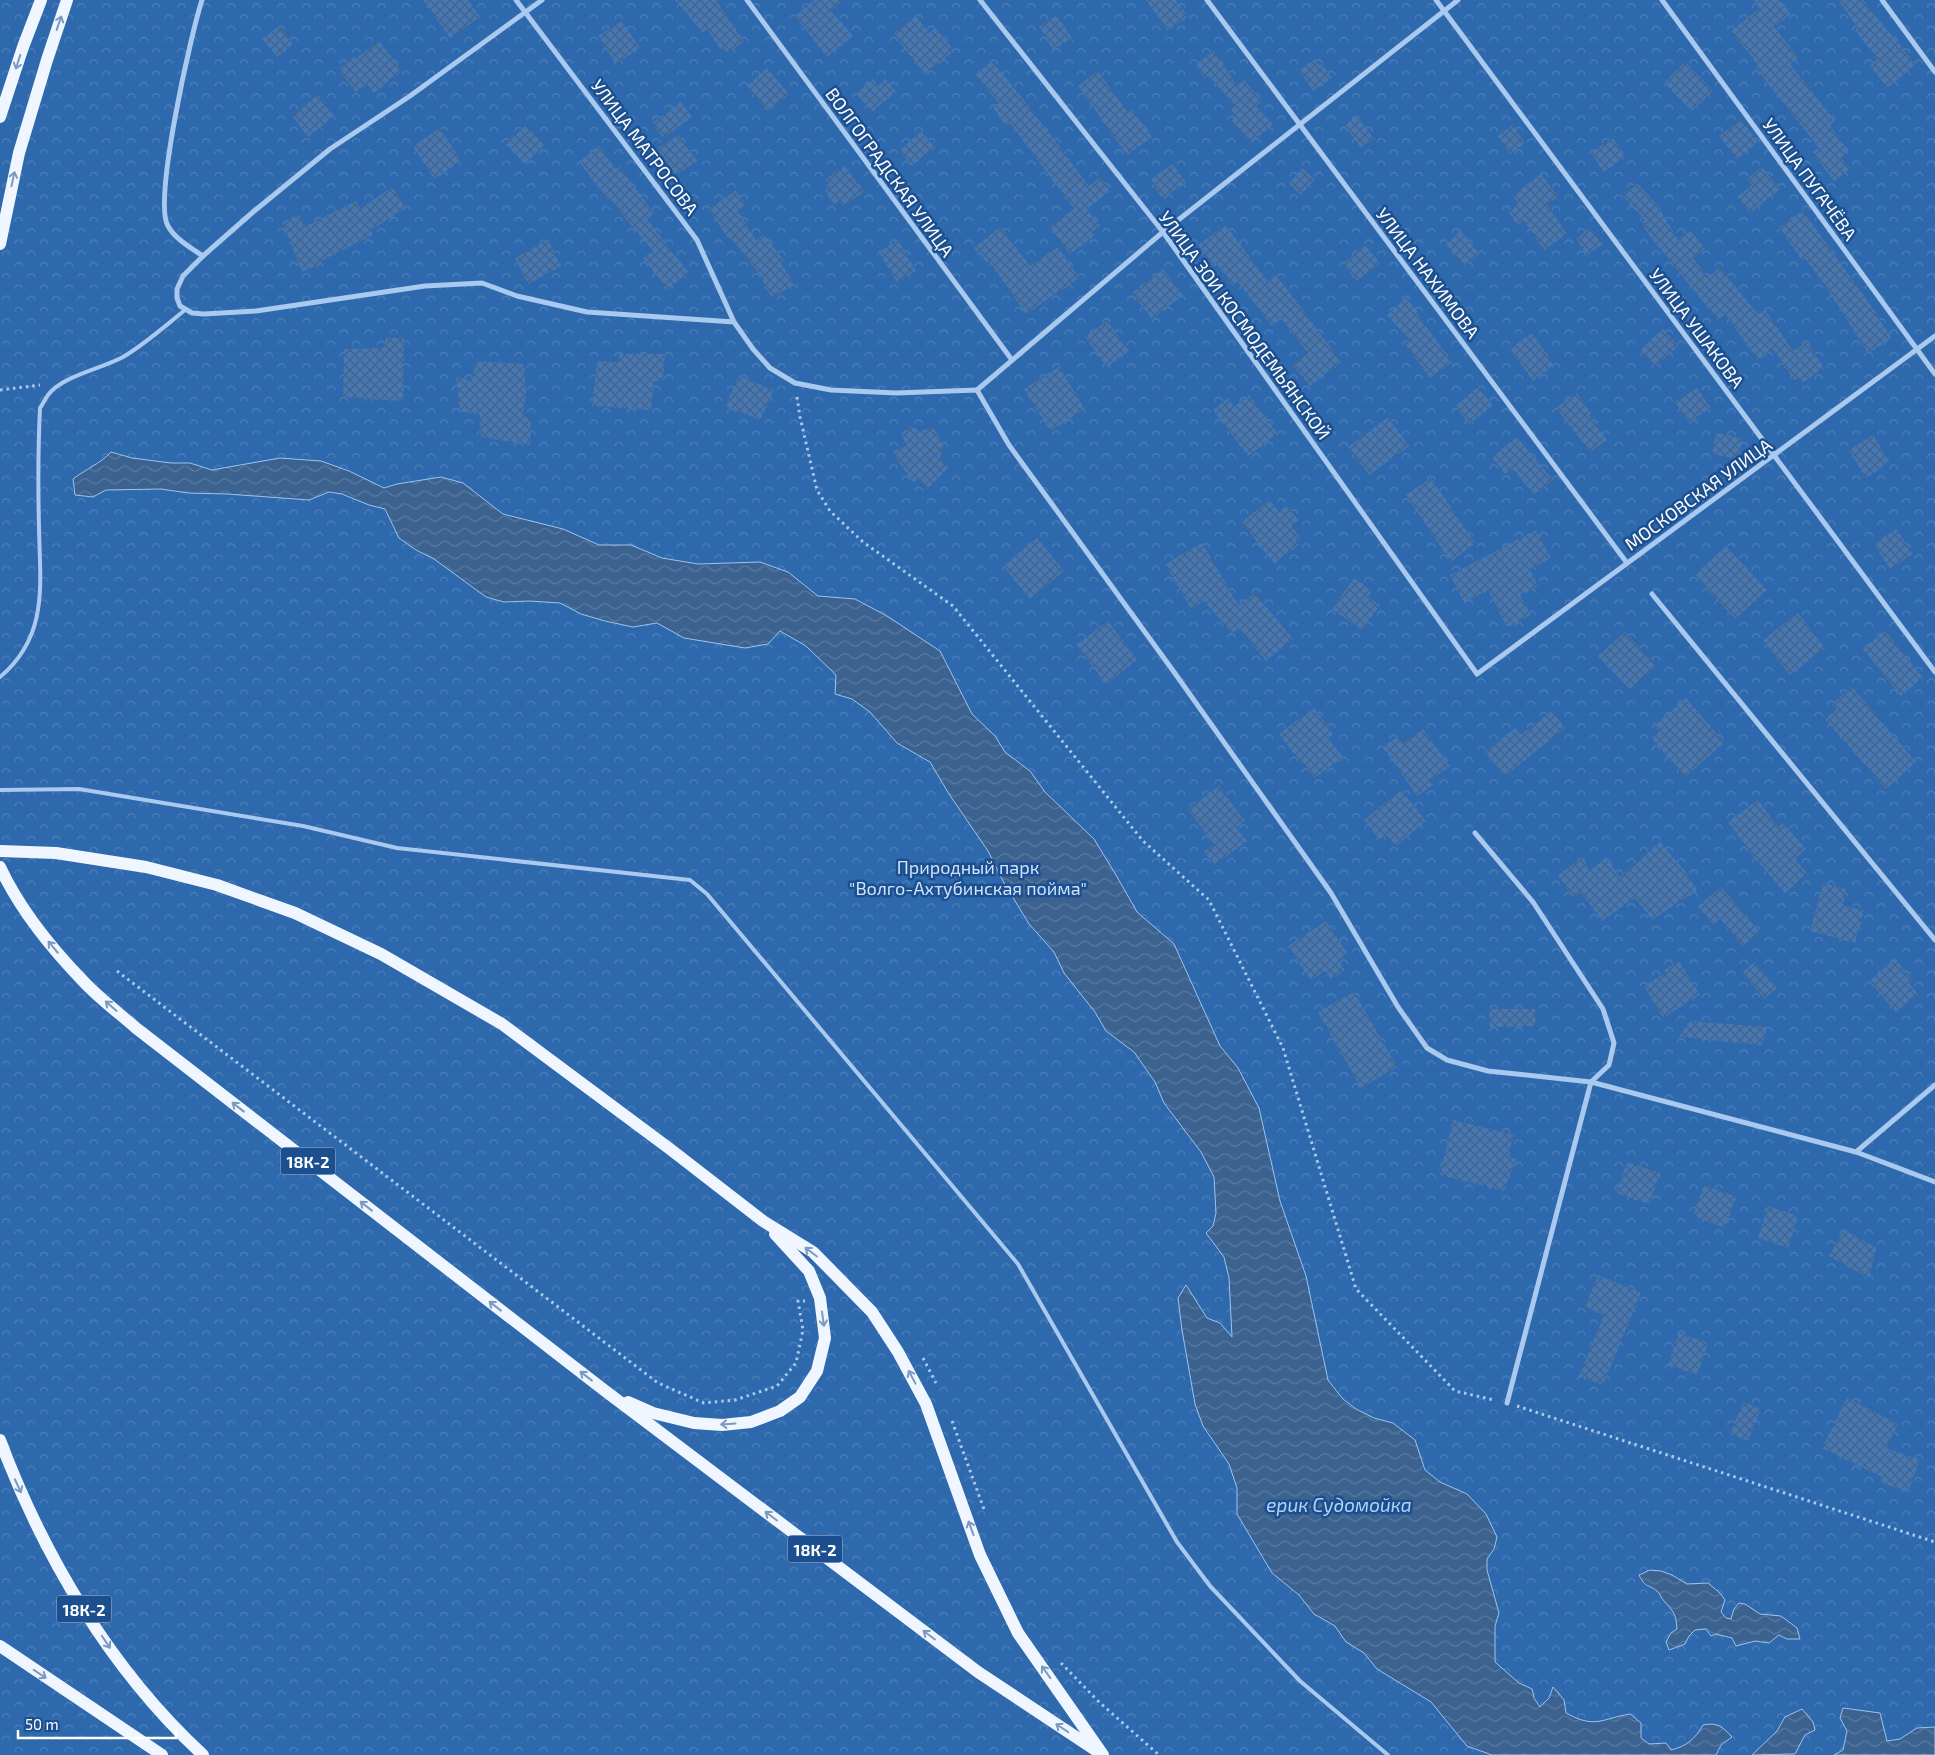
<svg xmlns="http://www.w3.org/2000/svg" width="1935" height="1755" viewBox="0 0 1935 1755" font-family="'Exo 2',sans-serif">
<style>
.park{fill:url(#park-crowns)}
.water{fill:url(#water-waves);stroke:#9cc4f0}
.building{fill:url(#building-cross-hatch)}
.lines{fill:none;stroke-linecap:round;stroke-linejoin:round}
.path{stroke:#a9c9ee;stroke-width:3;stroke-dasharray:2.5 4;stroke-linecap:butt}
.lane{stroke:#a9c9ee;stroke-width:4}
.street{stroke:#a9c9ee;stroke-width:5}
.primary{stroke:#f0f6ff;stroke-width:12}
.oneway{stroke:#7b9ac1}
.labels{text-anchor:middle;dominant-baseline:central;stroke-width:5;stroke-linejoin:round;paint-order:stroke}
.shield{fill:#1b4f8f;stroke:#bbcadd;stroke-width:1}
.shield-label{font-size:16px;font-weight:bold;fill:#fff}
.street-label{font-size:18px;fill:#fff;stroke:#1b4f8f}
.park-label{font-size:18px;fill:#cfe3fa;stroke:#1b4f8f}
.water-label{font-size:19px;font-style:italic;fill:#b5d3f5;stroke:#1b4f8f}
</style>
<defs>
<pattern id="park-crowns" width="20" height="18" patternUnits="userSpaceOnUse" patternTransform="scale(1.25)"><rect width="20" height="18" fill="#2e69ad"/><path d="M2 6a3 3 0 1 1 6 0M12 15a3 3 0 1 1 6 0" fill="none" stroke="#4d80b9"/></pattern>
<pattern id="water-waves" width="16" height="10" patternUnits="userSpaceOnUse" patternTransform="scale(1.25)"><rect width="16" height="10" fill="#3c6290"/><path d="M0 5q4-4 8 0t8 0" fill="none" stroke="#597aa1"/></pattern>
<pattern id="building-cross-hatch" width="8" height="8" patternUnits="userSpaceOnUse" patternTransform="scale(1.25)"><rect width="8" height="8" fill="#4478b7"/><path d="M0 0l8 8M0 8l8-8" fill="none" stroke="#486282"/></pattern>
</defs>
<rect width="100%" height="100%" fill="#1b4f8f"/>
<!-- park -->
<rect class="park" x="0" y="0" width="1935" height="1755"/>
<!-- water -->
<g class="water">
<path d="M111 452 132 458 171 463H190L212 470 280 458 321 461 349 471 384 488 397 484 441 477 463 483 503 514 563 529 599 545H631L662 558 698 564 760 562 788 572 818 596 855 599 887 616 940 651 972 714 995 736 1005 752 1030 771 1045 792 1094 839 1116 875 1137 912 1174 944 1220 1046 1238 1068 1259 1108 1280 1201 1306 1276 1328 1380 1343 1399 1356 1409 1374 1418 1393 1423 1415 1440 1425 1470 1440 1482 1467 1494 1486 1514 1497 1537 1494 1549 1487 1559V1570L1499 1613 1495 1626V1662L1519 1683 1532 1689 1534 1698 1540 1707 1549 1698 1553 1687 1564 1700 1566 1713C1595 1729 1601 1719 1630 1714L1641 1723V1738L1649 1744 1666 1743 1671 1750C1687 1746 1695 1739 1703 1725 1717 1722 1723 1727 1732 1737L1721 1745 1716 1755H1492L1467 1746 1431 1702 1377 1669 1364 1653 1346 1642 1335 1626 1314 1614 1299 1595 1272 1573 1237 1514V1488L1229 1464 1203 1426 1195 1404 1182 1330 1178 1298 1186 1285 1207 1318 1220 1323 1232 1337 1229 1278 1224 1257 1206 1233 1213 1226 1216 1213 1214 1177 1201 1152 1164 1103 1155 1082 1134 1052 1106 1031 1095 1012 1064 973 1054 952 1029 924 1003 881 988 851 949 794 930 762 897 743 870 712 852 699 835 694 836 675 806 646 780 631 768 644 745 648 684 638 657 623 633 627 605 621 581 614 560 603 529 601 504 602 486 597 434 559 416 550 399 538 385 509 369 505 342 494 329 492 309 500 227 494 188 493 161 489 106 490 93 497 75 495 73 479C86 469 100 464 111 452Z"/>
<path d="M1650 1570 1661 1571 1672 1575 1687 1584 1708 1583 1720 1593 1725 1600 1721 1612 1726 1618 1731 1619 1734 1609 1739 1603 1745 1604 1760 1614 1781 1616 1797 1628 1800 1639H1787L1779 1635 1769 1643 1755 1641 1736 1646 1732 1638 1716 1634 1711 1636 1706 1629 1695 1630 1689 1636 1685 1644 1669 1650 1666 1642 1671 1633 1677 1629C1676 1614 1674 1612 1664 1601 1661 1598 1660 1593 1657 1591 1647 1583 1646 1589 1639 1575Z"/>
<path d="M1843 1708 1880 1713 1887 1741 1900 1739 1917 1728 1935 1727V1755H1834L1843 1750 1847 1731 1840 1718Z"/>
<path d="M1802 1709 1813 1722 1815 1730 1805 1735 1795 1754 1752 1755 1777 1731 1785 1717Z"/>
</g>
<!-- building -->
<g class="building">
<path d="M423 0H468L480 17 450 38Z"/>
<path d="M675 0H716L744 42 727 53 724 48 721 50 707 29 703 33Z"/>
<path d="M814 0H843L831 10 853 36 827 57 795 16Z"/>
<path d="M1146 0H1176L1188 17 1168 31Z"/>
<path d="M1754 0H1780L1791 14 1774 27 1798 57 1790 64 1835 121 1830 126 1849 151 1841 158 1850 169 1834 181 1812 152 1819 148 1755 67 1758 65 1731 31 1760 8Z"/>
<path d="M1838 0H1863L1916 65 1887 88 1870 65 1877 59 1855 30 1858 28Z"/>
<path d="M1057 15 1072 38 1053 50 1039 27Z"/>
<path d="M916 16 929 33 935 28 954 51 925 74 893 34Z"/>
<path d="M622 21 640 48 616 64 598 36Z"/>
<path d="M279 26 293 44 277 57 262 39Z"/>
<path d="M379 41 402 71 374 93 367 84 356 92 338 69 354 57 355 59Z"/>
<path d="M1214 51 1237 86 1244 80 1262 101 1256 106 1273 124 1251 143 1231 121 1236 117 1230 110 1235 106 1209 76 1205 78 1195 64Z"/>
<path d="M1315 59 1320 66 1322 64 1332 78 1313 91 1299 70Z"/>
<path d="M992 61 1027 104 1089 186 1100 177 1111 191 1087 209 1100 226 1092 232 1095 236 1070 254 1050 227 1074 209 1010 123 1006 126 993 108 999 103 975 75Z"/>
<path d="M1685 62 1713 91 1692 111 1664 83Z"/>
<path d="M767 68 789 94 768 111 747 86Z"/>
<path d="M1098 71 1127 112 1132 109 1152 137 1127 155 1078 86Z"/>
<path d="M873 79 878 86 885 79 896 92 872 112 856 93Z"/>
<path d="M318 95 334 116 308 137 292 116Z"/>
<path d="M681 102 692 117 663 138 652 123Z"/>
<path d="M1357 116 1374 139 1361 148 1344 125Z"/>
<path d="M1741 119 1758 142 1737 159 1719 136Z"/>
<path d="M525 125 545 145 525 164 505 144Z"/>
<path d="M1512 125 1525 143 1510 154 1498 136Z"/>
<path d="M440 128 461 161 434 179 413 146Z"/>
<path d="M922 131 935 148 912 166 899 150Z"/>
<path d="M678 135 697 161 676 175 657 149Z"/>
<path d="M1613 138 1625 158 1603 172 1591 152Z"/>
<path d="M599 146 616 169 619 166 654 213 647 219 689 273 667 289 643 258 653 251 610 200 609 201 579 162Z"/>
<path d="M1173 164 1186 183 1162 198 1150 179Z"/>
<path d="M845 166 864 192 843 206 840 201 834 205 825 191 831 187 826 179Z"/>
<path d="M1762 167 1780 189 1750 213 1737 197 1752 185 1747 179Z"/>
<path d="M1302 168 1315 179 1301 195 1289 184Z"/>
<path d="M1541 174 1558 197 1547 204 1567 234 1544 250 1524 220 1518 225 1509 213 1518 204 1513 195Z"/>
<path d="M1637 183 1658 206 1678 240 1690 230 1705 249 1693 258 1707 277 1720 268 1758 314 1765 310 1793 351 1807 342 1824 368 1802 383 1799 377 1794 380 1773 349 1758 360 1725 314 1718 320 1649 235 1641 222 1645 220 1623 196Z"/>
<path d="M392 187 406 208 371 230 373 235 321 261 322 264 302 272 282 222 299 215 304 227 356 201 360 209Z"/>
<path d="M736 190 746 206 738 211 756 240 764 234 784 261 781 263 794 284 772 298 762 282 764 280 732 239 729 240 709 209Z"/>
<path d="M1803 211 1874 310 1892 339 1868 353 1832 296 1805 258 1802 260 1779 228Z"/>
<path d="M1226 225 1267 281 1276 274 1341 362 1310 386 1293 365 1308 353 1281 318 1272 326 1238 282 1233 286 1216 263 1213 266 1198 245Z"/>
<path d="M1000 227 1030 266 1058 247 1079 278 1026 314 989 261 987 263 974 248Z"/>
<path d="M1590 228 1603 244 1587 255 1576 239Z"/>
<path d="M1461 231 1479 254 1464 266 1446 244Z"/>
<path d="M548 240 561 266 528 284 515 258Z"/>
<path d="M898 240 916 271 897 282 879 252Z"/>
<path d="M1365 245 1380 263 1357 281 1343 264Z"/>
<path d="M1163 269 1183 295 1152 319 1132 293Z"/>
<path d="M1406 298 1419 313 1418 315 1452 362 1430 378 1405 343 1409 340 1387 315Z"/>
<path d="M1107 321 1129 351 1107 367 1085 337Z"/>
<path d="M1663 329 1678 346 1655 366 1640 350Z"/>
<path d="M1532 333 1554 365 1533 381 1510 349Z"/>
<path d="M386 337 404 338 403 401 343 397 344 349 383 348Z"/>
<path d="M620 354H665L663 380 654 381 651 410 592 406 597 361 618 362Z"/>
<path d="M476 361 524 364 526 392 523 416 531 419 530 445 481 437 480 415 460 411 456 376 472 381Z"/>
<path d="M1059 367 1085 409 1050 431 1024 389Z"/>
<path d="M739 376 774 390 760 420 725 406Z"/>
<path d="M1478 387 1493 405 1469 424 1455 406Z"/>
<path d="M1697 388 1711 408 1689 422 1675 402Z"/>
<path d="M1577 393 1591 413 1589 415 1607 440 1590 452 1556 408Z"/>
<path d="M1249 395 1278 434 1248 456 1213 410 1228 398 1234 407Z"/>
<path d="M1388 417 1409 446 1369 475 1348 447Z"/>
<path d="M912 426 919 431 933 428 944 444 940 458 948 468 927 489 919 478 913 483 892 452 907 445 901 435Z"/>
<path d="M1716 433 1742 438 1739 459 1712 454Z"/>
<path d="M1873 435 1890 462 1866 478 1849 450Z"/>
<path d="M1517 437 1553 480 1534 495 1513 469 1506 475 1492 457Z"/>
<path d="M1431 478 1475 543 1451 562 1406 495Z"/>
<path d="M1269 500 1279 512 1287 505 1299 520 1291 526 1300 537 1295 541 1299 545 1274 564 1242 522Z"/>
<path d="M1896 529 1913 554 1890 569 1874 544Z"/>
<path d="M1536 530 1551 558 1530 569 1538 586 1520 595 1531 615 1507 627 1488 590 1464 602 1450 575Z"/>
<path d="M1037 538 1064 571 1030 599 1003 566Z"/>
<path d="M1202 543 1239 606 1255 593 1293 639 1266 661 1239 628 1232 634 1204 601 1191 609 1165 564Z"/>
<path d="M1726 546 1767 590 1735 619 1695 575Z"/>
<path d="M1354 578 1372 591 1368 597 1380 605 1362 630 1332 609Z"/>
<path d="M1798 613 1825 648 1790 675 1763 640Z"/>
<path d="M1108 621 1137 660 1106 684 1076 645Z"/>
<path d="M1885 631 1923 678 1901 696 1863 649Z"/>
<path d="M1625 632 1656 666 1630 690 1598 656Z"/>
<path d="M1852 687 1916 762 1886 789 1825 719 1837 709 1832 704Z"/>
<path d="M1686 698 1724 743 1685 777 1651 737 1659 731 1654 726Z"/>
<path d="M1314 708 1333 734 1328 738 1343 757 1315 778 1303 762 1301 763 1279 734Z"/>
<path d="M1552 711 1565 728 1505 776 1485 752 1515 728 1521 735Z"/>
<path d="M1423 729 1450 766 1429 781 1433 785 1417 796 1383 747 1398 736 1403 744Z"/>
<path d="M1219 786 1245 821 1236 828 1247 841 1214 865 1204 851 1214 845 1188 809Z"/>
<path d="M1401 790 1426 821 1396 846 1386 835 1380 840 1364 820Z"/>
<path d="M1758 800 1778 827 1783 823 1806 849 1795 859 1808 874 1785 893 1750 852 1728 822Z"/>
<path d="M1660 842 1685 871 1697 890 1652 920 1635 898 1602 921 1581 892 1573 898 1558 875 1582 858 1590 870 1607 858 1620 877Z"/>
<path d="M1823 883 1846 889 1843 905 1864 911 1855 943 1810 931Z"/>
<path d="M1721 887 1760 932 1743 946 1720 919 1713 925 1697 907Z"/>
<path d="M1326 921 1348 954 1338 960 1345 970 1331 979 1325 971 1311 980 1288 946Z"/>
<path d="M1895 959 1912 980 1909 983 1918 994 1896 1012 1869 981Z"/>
<path d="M1679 961 1700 995 1663 1018 1644 986 1666 973 1664 970Z"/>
<path d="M1754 962 1777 988 1765 999 1742 973Z"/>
<path d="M1354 992 1397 1067 1361 1088 1318 1012Z"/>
<path d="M1489 1009H1535V1026L1490 1027Z"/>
<path d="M1690 1021 1767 1027 1762 1045 1679 1037Z"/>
<path d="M1453 1120 1514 1135 1508 1156 1516 1159 1504 1191 1440 1175Z"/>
<path d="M1627 1162 1660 1173 1649 1204 1616 1193Z"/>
<path d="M1704 1185 1736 1197 1725 1228 1693 1216Z"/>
<path d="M1768 1206 1798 1216 1788 1248 1758 1238Z"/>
<path d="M1844 1230 1876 1248 1869 1278 1829 1256Z"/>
<path d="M1598 1275 1641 1293 1603 1385 1579 1376 1604 1315 1585 1307Z"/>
<path d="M1679 1333 1708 1343 1697 1375 1668 1365Z"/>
<path d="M1847 1398 1898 1424 1886 1448 1920 1460 1908 1492 1880 1482 1882 1477 1822 1448Z"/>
<path d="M1743 1402 1761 1409 1748 1441 1730 1434Z"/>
</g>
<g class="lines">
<!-- path -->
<g class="path">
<path d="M0 390 40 385"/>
<path d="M797 397 800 417 817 490 830 511 863 542 953 606 1143 841 1209 900 1283 1048 1356 1289 1455 1391 1494 1400"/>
<path d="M117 971 658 1383 704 1403 735 1400 777 1386 796 1363 803 1330 798 1301H805"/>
<path d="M923 1358 936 1383"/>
<path d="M1517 1406 1935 1542"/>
<path d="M952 1421 985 1512"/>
<path d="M1061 1663 1099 1702 1159 1755"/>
</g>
<!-- lane -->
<g class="lane">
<path d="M0 677C49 636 40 584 39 528 38 488 38 448 40 408 43 404 45 399 48 395 62 376 101 369 123 357 145 344 165 326 185 310"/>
<path d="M0 790 79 789 303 826 397 848 690 880 707 894 1018 1264 1177 1542 1210 1586 1300 1681 1388 1755"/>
</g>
<!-- street -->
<g class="street">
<path d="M202 0C191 34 153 201 168 226 175 239 191 248 203 256"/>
<path d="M516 0 697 240 734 322"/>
<path d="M542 0 410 96 330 149 253 212 203 256 183 276 177 289V298L180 306 192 313 204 314 256 311 425 286 482 283 517 296 587 312 734 322 753 349 770 368 795 383 831 390 896 393 977 390 1009 445 1174 672 1331 893 1398 1007 1427 1048 1447 1060 1488 1071 1591 1082 1856 1152 1935 1085"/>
<path d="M747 0 1012 360"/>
<path d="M980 0 1163 232 1477 674 1935 336"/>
<path d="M1207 0 1627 563"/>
<path d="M1436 0 1935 672"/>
<path d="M1662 0 1935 374"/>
<path d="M1882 0 1935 72"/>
<path d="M977 390 1163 232 1458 0"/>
<path d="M1652 594 1935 940"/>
<path d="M1475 833 1533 902 1603 1009 1614 1043 1609 1065 1591 1082 1507 1403"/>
<path d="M1856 1152 1935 1182"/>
</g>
<!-- primary -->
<g class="primary">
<path d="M0 117 23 47 41 0"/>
<path d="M0 244 19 153 47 60 67 0"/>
<path d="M0 851 56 853 146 867 217 885 295 913 381 954 502 1024 670 1149 763 1221 813 1252 872 1312 898 1352 926 1404 980 1555 1018 1633 1103 1755"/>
<path d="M0 867C20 910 51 948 84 982 100 999 119 1013 136 1028L604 1390 978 1672 1097 1751"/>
<path d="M628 1402 653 1413 694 1423 722 1425 751 1422 780 1411 800 1397 817 1371 825 1338 820 1298 809 1271 775 1234"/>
<path d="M0 1440C44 1557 111 1670 203 1755"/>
<path d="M0 1646 162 1755"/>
</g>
</g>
<!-- one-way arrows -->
<defs><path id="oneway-shaft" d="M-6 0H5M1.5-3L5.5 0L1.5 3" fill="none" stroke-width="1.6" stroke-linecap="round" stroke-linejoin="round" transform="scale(1.25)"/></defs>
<g class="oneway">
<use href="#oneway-shaft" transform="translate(59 23) rotate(-71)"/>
<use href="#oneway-shaft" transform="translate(18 62) rotate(108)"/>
<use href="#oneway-shaft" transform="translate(13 179) rotate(-78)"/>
<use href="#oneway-shaft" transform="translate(53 947) rotate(-130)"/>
<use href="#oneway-shaft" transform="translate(111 1006) rotate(-139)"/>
<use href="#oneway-shaft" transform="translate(238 1107) rotate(-142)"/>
<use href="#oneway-shaft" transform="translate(366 1206) rotate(-142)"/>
<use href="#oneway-shaft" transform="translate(811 1252) rotate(-143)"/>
<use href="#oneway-shaft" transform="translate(495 1306) rotate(-142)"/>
<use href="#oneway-shaft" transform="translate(823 1319) rotate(82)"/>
<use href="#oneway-shaft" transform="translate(586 1376) rotate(-142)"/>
<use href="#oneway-shaft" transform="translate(912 1377) rotate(-118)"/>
<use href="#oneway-shaft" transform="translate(728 1424) rotate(176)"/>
<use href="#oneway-shaft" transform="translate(18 1486) rotate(65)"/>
<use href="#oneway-shaft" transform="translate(771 1516) rotate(-143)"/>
<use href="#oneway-shaft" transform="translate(971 1528) rotate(-110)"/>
<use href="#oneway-shaft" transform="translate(929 1635) rotate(-143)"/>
<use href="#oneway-shaft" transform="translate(106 1642) rotate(56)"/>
<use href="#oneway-shaft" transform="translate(1046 1672) rotate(-126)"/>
<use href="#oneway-shaft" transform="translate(40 1674) rotate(34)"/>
<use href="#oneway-shaft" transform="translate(1062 1728) rotate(-146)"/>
</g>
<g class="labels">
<!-- shield labels -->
<g class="shield">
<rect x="280.5" y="1147.5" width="55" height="27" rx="4"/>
<rect x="787.5" y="1535.5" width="55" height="27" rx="4"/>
<rect x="56.5" y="1595.5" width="55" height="27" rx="4"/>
</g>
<g class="shield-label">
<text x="308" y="1161">18К-2</text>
<text x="815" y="1549">18К-2</text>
<text x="84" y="1609">18К-2</text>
</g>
<!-- street labels -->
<g class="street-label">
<text transform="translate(645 147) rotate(53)">УЛИЦА МАТРОСОВА</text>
<text transform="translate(890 172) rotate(54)">ВОЛГОГРАДСКАЯ УЛИЦА</text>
<text transform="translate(1810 179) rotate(54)">УЛИЦА ПУГАЧЁВА</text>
<text transform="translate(1428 273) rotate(53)">УЛИЦА НАХИМОВА</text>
<text transform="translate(1245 325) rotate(54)">УЛИЦА ЗОИ КОСМОДЕМЬЯНСКОЙ</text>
<text transform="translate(1697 328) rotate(53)">УЛИЦА УШАКОВА</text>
<text transform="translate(1698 494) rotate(-36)">МОСКОВСКАЯ УЛИЦА</text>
</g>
<!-- park labels -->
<g class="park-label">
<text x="968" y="867">Природный парк<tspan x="968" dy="21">"Волго-Ахтубинская пойма"</tspan></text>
</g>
<!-- water labels -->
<g class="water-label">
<text x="1339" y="1504">ерик Судомойка</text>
</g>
</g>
<!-- scale -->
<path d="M18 1730v8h158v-8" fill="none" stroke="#ffffff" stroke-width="2.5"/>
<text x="25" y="1730" font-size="15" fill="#ffffff" stroke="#1b4f8f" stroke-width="4" paint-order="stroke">50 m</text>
</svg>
